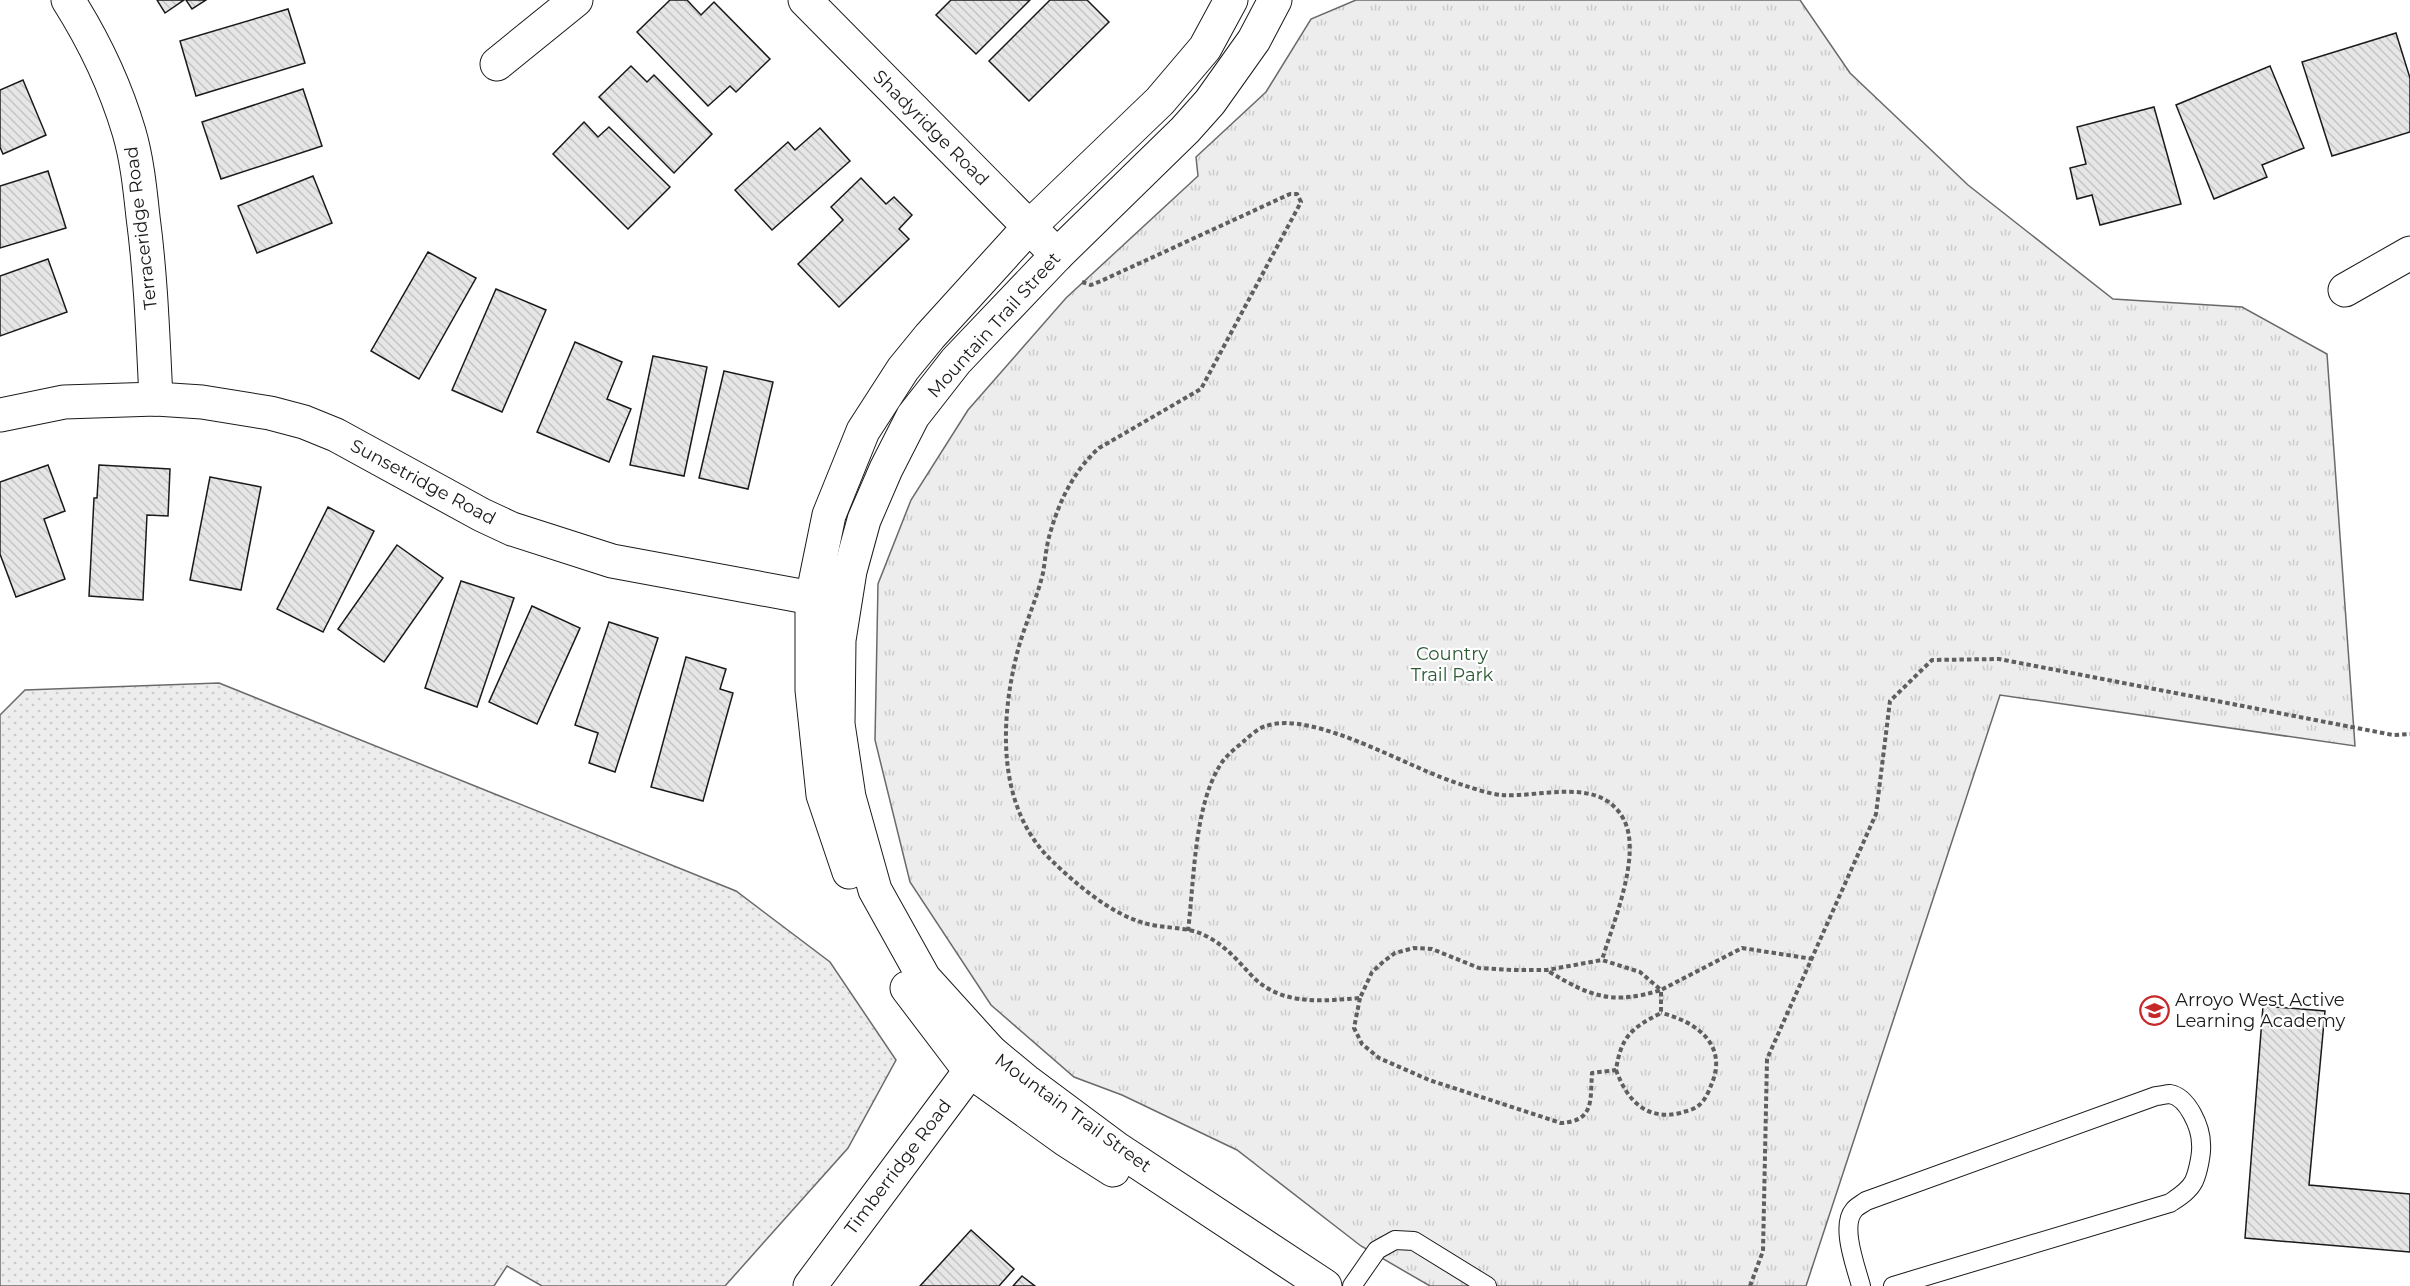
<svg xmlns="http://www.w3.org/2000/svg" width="2410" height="1286" viewBox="0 0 2410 1286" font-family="Montserrat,sans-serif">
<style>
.grass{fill:url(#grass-dots);stroke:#6a6a6a;stroke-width:1.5}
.park{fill:url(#park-tufts);stroke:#6a6a6a;stroke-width:1.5}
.building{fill:url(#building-back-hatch);stroke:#1a1a1a;stroke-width:1.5}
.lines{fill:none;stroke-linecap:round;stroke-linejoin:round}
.service-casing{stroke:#1a1a1a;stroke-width:20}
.minor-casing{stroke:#1a1a1a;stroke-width:35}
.tertiary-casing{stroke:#1a1a1a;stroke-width:35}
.path{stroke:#5f5f5f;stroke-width:4;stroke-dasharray:4.5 3;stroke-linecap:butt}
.service{stroke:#fff;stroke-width:18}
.minor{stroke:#fff;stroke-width:33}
.tertiary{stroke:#fff;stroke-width:33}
.labels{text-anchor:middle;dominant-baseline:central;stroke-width:4.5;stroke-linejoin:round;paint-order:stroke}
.street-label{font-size:18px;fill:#1a1a1a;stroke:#fff}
.park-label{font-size:18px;fill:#2b5a34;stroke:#fff}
.poi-label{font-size:18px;fill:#1a1a1a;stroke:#fff;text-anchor:start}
</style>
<defs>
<pattern id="grass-dots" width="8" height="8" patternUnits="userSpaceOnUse" patternTransform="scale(1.5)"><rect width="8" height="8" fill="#ededed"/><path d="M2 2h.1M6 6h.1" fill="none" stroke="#cbcbcb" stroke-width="1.8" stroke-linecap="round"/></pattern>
<pattern id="park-tufts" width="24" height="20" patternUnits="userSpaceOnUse" patternTransform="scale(1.5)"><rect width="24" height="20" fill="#ededed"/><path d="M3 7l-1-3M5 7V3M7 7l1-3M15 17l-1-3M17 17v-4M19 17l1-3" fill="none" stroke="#cbcbcb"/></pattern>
<pattern id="building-back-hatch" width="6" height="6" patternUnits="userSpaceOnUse" patternTransform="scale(1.5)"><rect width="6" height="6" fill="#e6e6e6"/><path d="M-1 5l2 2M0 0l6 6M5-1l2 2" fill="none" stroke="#c5c5c5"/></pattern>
</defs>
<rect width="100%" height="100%" fill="#fff"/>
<!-- grass -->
<path class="grass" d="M219 683 736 891 830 962 896 1060 848 1148 725 1286H542L507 1266 494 1286H0V715L25 690Z"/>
<!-- park -->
<path class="park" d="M1356 0H1800L1850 73 1968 185 2113 299 2242 307 2327 354 2355 746 2000 695 1806 1286H1430L1361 1246 1237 1150 1122 1095 1074 1077 991 1005 910 882 875 740 878 584 911 500 968 410 1066 298 1198 176 1196 157 1266 92 1311 19Z"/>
<!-- building -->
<g class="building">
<path d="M157 0H184L165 13Z"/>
<path d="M186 0H206L192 9Z"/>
<path d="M670 0H687L701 15 714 2 770 59 736 92 730 86 708 106 637 32Z"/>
<path d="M951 0H1030L976 54 936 15Z"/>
<path d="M1050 0H1087L1109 22 1029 101 989 61Z"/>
<path d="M288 9 305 63 196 96 180 41Z"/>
<path d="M2396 33 2410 78V132L2332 156 2302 62Z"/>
<path d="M631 66 647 82 654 75 712 134 674 173 599 97Z"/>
<path d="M2270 66 2304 148 2262 165 2267 177 2214 199 2176 105Z"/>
<path d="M23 80 46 135 3 154 0 147V90Z"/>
<path d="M303 89 322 146 221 179 202 122Z"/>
<path d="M2154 107 2181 204 2100 225 2092 195 2077 199 2070 168 2086 164 2077 127Z"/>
<path d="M584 122 598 137 609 127 670 187 628 229 553 154Z"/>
<path d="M820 128 850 161 772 230 735 190 788 142 795 150Z"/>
<path d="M48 171 66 228 0 248V186Z"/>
<path d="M313 176 332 223 257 253 238 206Z"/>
<path d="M861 178 886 204 894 197 912 215 899 229 909 239 839 307 798 264 843 220 831 207Z"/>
<path d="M428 252 476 278 419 379 371 351Z"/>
<path d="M48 259 67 312 0 336V276Z"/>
<path d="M496 289 546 310 502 412 452 390Z"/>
<path d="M575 342 622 362 607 399 631 409 609 462 537 432Z"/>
<path d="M653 356 707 367 684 476 630 465Z"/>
<path d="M724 371 773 382 748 489 699 478Z"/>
<path d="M48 465 65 511 44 519 65 579 16 597 0 554V482Z"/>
<path d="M99 465 170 469 168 516 147 515 143 600 89 596 94 498H97Z"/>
<path d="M210 477 261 487 241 590 190 580Z"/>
<path d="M328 507 374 531 323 632 277 609Z"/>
<path d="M397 545 443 578 384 662 338 629Z"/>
<path d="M461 581 514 598 477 707 425 688Z"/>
<path d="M532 606 580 628 537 724 489 702Z"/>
<path d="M609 622 658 638 615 772 589 763 598 733 575 725Z"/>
<path d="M686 657 726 669 720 689 733 693 703 801 651 787Z"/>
<path d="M2263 1006 2325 1011 2309 1185 2410 1194V1252L2245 1238Z"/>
<path d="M971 1230 1014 1269 999 1286H920Z"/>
<path d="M1022 1276 1035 1286H1013Z"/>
</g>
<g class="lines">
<defs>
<g id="service">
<path d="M1352 1286 1377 1250 1395 1240 1414 1241 1487 1286"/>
<path d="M1861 1286C1856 1267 1840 1226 1854 1210 1856 1207 1862 1204 1866 1201L2156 1096C2160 1096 2166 1094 2170 1094 2188 1097 2201 1128 2201 1144 2202 1153 2198 1172 2194 1181 2189 1191 2179 1197 2170 1203L1893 1286"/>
</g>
<g id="minor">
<path d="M68 0C94 41 115 85 129 132 137 159 140 189 143 217 151 277 153 338 156 399"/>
<path d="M805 0 1057 255"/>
<path d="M497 64 576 0"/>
<path d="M2345 290 2410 253"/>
<path d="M0 415 64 402 156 399 202 402 270 413 304 422 336 435 482 515 512 529 612 561 812 598 839 601"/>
<path d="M810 1286 970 1071 991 1052"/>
</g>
<g id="tertiary">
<path d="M1275 0 1254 40 1210 102 1185 130 1057 255 956 361 913 416 886 469 864 520 850 571 839 640 838 724 849 797 875 890 924 978 991 1052 1026 1081 1116 1148 1325 1286"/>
<path d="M849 872 823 795 812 690V598L829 515 863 431 903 369 930 336 1029 227 1160 101 1205 48 1231 0"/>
<path d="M907 988 970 1071 1066 1140 1113 1170"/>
</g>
</defs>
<!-- service casing -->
<use href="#service" class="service-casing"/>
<!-- minor casing -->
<use href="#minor" class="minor-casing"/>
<!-- tertiary casing -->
<use href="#tertiary" class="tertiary-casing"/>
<!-- path -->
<g class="path">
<path d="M1082 282 1091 285 1101 281 1290 194H1297L1301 202 1201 389 1099 448C1073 471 1058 504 1049 537 1046 549 1045 561 1043 573 1037 598 1026 622 1019 646 1000 716 995 805 1051 860 1076 884 1111 914 1144 923 1163 929 1188 926 1206 936 1226 946 1238 961 1253 977 1282 1006 1323 1001 1360 998L1372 972 1384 961 1395 953 1414 948 1432 949 1479 968 1513 970H1547L1602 960 1640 972 1661 990 1742 948 1813 959"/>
<path d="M1188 931C1194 882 1194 809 1219 767 1225 756 1235 749 1244 741 1250 736 1258 728 1266 726 1314 709 1413 771 1463 785 1475 789 1490 794 1502 795 1540 798 1601 775 1624 820 1642 855 1613 923 1602 960"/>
<path d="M1360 998 1354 1028 1362 1044 1379 1058 1429 1080 1561 1123C1595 1121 1590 1100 1592 1073L1616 1070C1621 1037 1631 1028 1661 1013V990C1612 1005 1591 997 1548 971"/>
<path d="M1616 1070C1627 1100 1646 1121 1680 1113 1686 1111 1693 1110 1698 1106 1705 1101 1709 1091 1712 1083 1728 1044 1695 1021 1661 1013"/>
<path d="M1750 1286 1763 1251 1767 1059 1876 814 1890 701 1932 660 1999 659 2393 735 2410 734"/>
</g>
<!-- service -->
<use href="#service" class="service"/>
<!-- minor -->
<use href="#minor" class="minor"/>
<!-- tertiary -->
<use href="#tertiary" class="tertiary"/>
</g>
<!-- icons -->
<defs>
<symbol id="school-ring" viewBox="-11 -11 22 22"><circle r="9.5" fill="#fff" stroke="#c62828" stroke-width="1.5"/><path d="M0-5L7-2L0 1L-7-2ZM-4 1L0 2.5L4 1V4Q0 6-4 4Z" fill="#c62828"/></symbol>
</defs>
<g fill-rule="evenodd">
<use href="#school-ring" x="2138" y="994" width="33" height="33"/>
</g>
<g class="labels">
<!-- street labels -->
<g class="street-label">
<text transform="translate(931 128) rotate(45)">Shadyridge Road</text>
<text transform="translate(141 228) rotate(-97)">Terraceridge Road</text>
<text transform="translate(994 325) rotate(-48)">Mountain Trail Street</text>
<text transform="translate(423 482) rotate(28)">Sunsetridge Road</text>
<text transform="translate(1073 1113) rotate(36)">Mountain Trail Street</text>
<text transform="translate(898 1167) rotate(-53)">Timberridge Road</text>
</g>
<!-- park labels -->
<g class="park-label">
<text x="1452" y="654">Country<tspan x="1452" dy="21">Trail Park</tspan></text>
</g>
<!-- poi labels -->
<g class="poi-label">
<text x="2175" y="1000">Arroyo West Active<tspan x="2175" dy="21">Learning Academy</tspan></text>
</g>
</g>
</svg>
